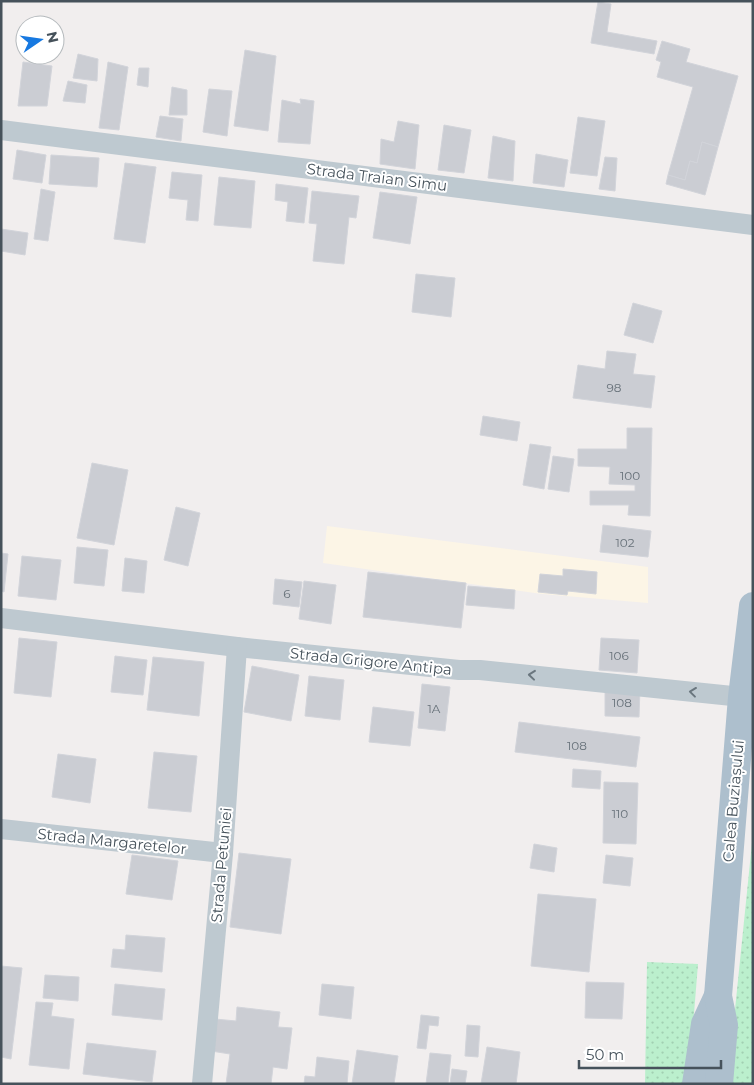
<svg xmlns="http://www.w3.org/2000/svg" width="754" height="1085" viewBox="0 0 754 1085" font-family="Montserrat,sans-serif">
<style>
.commercial{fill:#fcf5e6}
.green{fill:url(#green-dots)}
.building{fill:#cbcdd3;stroke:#d2d4da}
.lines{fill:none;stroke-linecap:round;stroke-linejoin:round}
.minor{stroke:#bec9d0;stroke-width:20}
.primary{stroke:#adbfcd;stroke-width:28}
.oneway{stroke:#6a767e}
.labels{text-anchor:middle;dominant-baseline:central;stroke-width:4;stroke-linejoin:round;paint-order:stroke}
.number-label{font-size:12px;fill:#677179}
.street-label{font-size:15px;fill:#46525b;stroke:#fff}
</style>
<defs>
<pattern id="green-dots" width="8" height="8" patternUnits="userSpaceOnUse" patternTransform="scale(1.25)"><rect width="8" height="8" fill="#bbefcd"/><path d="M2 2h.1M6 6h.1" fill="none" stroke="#a2cfb2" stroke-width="1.8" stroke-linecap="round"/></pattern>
</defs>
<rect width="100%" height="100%" fill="#f1eeee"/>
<!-- commercial -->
<path class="commercial" d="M327 526 648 567V603L542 594 323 563Z"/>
<!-- green -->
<g class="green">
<path d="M753 833V1084H730L732 1039Z"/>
<path d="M647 962 698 964 691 1051 685 1084H645Z"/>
</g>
<!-- building -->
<g class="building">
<path d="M598 2 611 4 607 32 657 41 654 54 591 43Z"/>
<path d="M662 41 690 49 686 62 738 76 718 147 702 142 697 163 690 161 685 180 668 175 693 87 657 77 661 62 656 60Z"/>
<path d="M245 50 276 56 268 131 234 126Z"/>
<path d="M78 54 98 59 97 81 73 78Z"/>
<path d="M23 62 52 66 47 106H18Z"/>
<path d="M108 62 128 67 119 130 99 128Z"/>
<path d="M139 68H149L148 87 137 85Z"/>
<path d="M68 81 87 85 85 103 63 101Z"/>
<path d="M172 87 187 90V115H169Z"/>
<path d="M209 89 232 91 227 136 203 132Z"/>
<path d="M300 99 314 101 310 144 278 142 282 100 301 104Z"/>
<path d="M160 116 183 119 181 141 156 137Z"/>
<path d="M578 117 605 121 597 176 570 173Z"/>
<path d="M398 121 419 125 415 169 380 164 381 139 394 142Z"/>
<path d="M444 125 471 130 464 173 438 170Z"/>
<path d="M493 136 515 141 513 181 488 178Z"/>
<path d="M702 142 718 147 705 195 666 184 668 175 685 180 690 161 697 163Z"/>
<path d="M17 150 46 155 42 183 13 179Z"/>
<path d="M536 154 568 160 564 187 533 183Z"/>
<path d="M51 155 99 158 97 187 49 184Z"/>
<path d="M605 157 617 158 615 191 599 189Z"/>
<path d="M125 163 156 167 145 243 114 239Z"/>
<path d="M172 172 202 175 198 221 186 220 188 200 169 198Z"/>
<path d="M219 177 255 181 251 228 214 225Z"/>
<path d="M276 184 308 188 304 223 286 221 288 202 275 200Z"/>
<path d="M41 189 55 192 48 241 34 239Z"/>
<path d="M312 191 359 196 356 218 349 217 344 264 313 261 317 224 309 223Z"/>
<path d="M380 192 417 197 410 244 373 238Z"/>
<path d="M1 229 28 233 25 255 1 251Z"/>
<path d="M416 274 455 278 451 317 412 312Z"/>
<path d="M633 303 662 311 653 343 624 335Z"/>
<path d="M607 351 636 354 633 374 655 376 651 408 573 398 578 365 605 369Z"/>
<path d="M483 416 520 422 517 441 480 435Z"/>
<path d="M627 428H652L650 516 628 515 629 505H590V491H635V485L609 484 610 467 578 466V449H627Z"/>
<path d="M530 444 551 447 544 489 523 485Z"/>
<path d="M553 456 574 459 569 492 548 489Z"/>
<path d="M92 463 128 470 114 545 77 538Z"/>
<path d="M176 507 200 513 188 566 164 560Z"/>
<path d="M603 525 651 531 648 557 600 552Z"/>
<path d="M77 547 108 550 104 586 74 583Z"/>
<path d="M1 553 8 554 4 592 1 591Z"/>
<path d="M22 556 61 560 56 600 18 596Z"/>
<path d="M125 558 147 561 144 593 122 591Z"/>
<path d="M563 569 597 572 596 594 568 591 567 595 538 592 540 574 563 576Z"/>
<path d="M368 572 466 583 461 628 363 617Z"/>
<path d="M275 579 302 582 299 607 273 604Z"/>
<path d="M304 581 336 585 331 624 299 619Z"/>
<path d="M468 586 515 590 514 609 466 605Z"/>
<path d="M19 638 57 642 51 697 14 693Z"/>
<path d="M601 638 639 640 637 673 599 670Z"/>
<path d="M115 656 147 660 143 695 111 692Z"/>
<path d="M153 657 204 662 199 716 147 710Z"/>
<path d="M252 666 299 675 291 721 244 712Z"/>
<path d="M309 676 344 680 340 720 305 716Z"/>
<path d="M422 684 450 687 445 731 418 728Z"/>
<path d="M605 687 640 688 639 717 605 716Z"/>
<path d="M373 707 414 712 410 746 369 742Z"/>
<path d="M519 722 640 737 636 767 515 752Z"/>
<path d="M154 752 197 756 191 812 148 808Z"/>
<path d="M58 754 96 759 90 803 52 797Z"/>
<path d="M573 769 601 771 600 789 572 787Z"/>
<path d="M604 782 638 783 636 844 603 843Z"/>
<path d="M534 844 557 848 554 872 530 868Z"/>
<path d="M239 853 291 859 281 934 230 927Z"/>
<path d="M132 855 178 861 172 900 126 894Z"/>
<path d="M606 855 633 858 630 886 603 883Z"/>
<path d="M538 894 596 899 589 972 531 966Z"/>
<path d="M126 935 165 938 162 972 111 967 113 949 125 950Z"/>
<path d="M1 966 22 968 11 1059 1 1057Z"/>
<path d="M45 975 79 977 78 1001 43 998Z"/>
<path d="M586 982 624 983 622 1019 585 1018Z"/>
<path d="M115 984 165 989 162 1020 112 1015Z"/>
<path d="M322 984 354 987 351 1019 319 1015Z"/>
<path d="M36 1002 53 1003 51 1016 74 1019 69 1069 29 1065Z"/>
<path d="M237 1007 280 1012 278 1027 292 1028 287 1069 273 1067 271 1084H226L230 1054 211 1051 215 1019 236 1021Z"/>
<path d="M421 1015 439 1017 438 1026 429 1025 426 1049 417 1048Z"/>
<path d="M467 1025 480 1026 478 1057 465 1056Z"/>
<path d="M87 1043 156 1051 152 1082 83 1074Z"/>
<path d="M487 1047 520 1052 516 1084H481Z"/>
<path d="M357 1050 398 1056 394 1084H352Z"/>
<path d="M430 1053 451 1055 448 1084H426Z"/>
<path d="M317 1057 349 1061 347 1084H304L305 1076 315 1077Z"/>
<path d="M452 1069 467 1071 465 1084H450Z"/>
</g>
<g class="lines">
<!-- minor -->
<g class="minor">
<path d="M1 130 753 225"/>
<path d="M1 618 237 647 459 670H480L742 697"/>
<path d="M1 829 223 853"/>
<path d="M202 1084 223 853 237 647"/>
</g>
<!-- primary -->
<g class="primary">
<path d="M696 1084 705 1024 718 996"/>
<path d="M719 1084 724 1025 718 996 742 697 753 606"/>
</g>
</g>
<!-- one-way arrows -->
<defs><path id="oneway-chevron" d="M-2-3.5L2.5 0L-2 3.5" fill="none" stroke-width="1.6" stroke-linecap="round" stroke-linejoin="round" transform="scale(1.25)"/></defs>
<g class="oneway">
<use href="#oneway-chevron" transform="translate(532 675) rotate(-174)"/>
<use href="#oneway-chevron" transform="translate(693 692) rotate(-173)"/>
</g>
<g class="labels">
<!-- number labels -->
<g class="number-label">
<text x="614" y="387">98</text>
<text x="630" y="475">100</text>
<text x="625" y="542">102</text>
<text x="287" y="593">6</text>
<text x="619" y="655">106</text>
<text x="622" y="702">108</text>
<text x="434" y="708">1A</text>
<text x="577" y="745">108</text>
<text x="620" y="813">110</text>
</g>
<!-- street labels -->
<g class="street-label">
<text transform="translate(377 177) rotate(7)">Strada Traian Simu</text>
<text transform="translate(371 661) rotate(6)">Strada Grigore Antipa</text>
<text transform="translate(733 801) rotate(-85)">Calea Buziașului</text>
<text transform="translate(112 841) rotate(6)">Strada Margaretelor</text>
<text transform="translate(221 865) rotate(-85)">Strada Petuniei</text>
</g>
</g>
<!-- border -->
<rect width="754" height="1085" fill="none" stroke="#46525b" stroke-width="5"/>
<!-- north arrow -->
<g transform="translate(40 40) rotate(77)"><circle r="24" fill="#ffffff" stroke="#b5babd"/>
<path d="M0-4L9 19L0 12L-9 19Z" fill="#1779e1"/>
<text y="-8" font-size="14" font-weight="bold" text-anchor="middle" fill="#46525b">N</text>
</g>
<!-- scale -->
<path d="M579 1060v8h142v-8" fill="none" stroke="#46525b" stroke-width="2.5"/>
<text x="586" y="1060" font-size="15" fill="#46525b" stroke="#ffffff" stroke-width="4" paint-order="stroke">50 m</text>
</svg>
